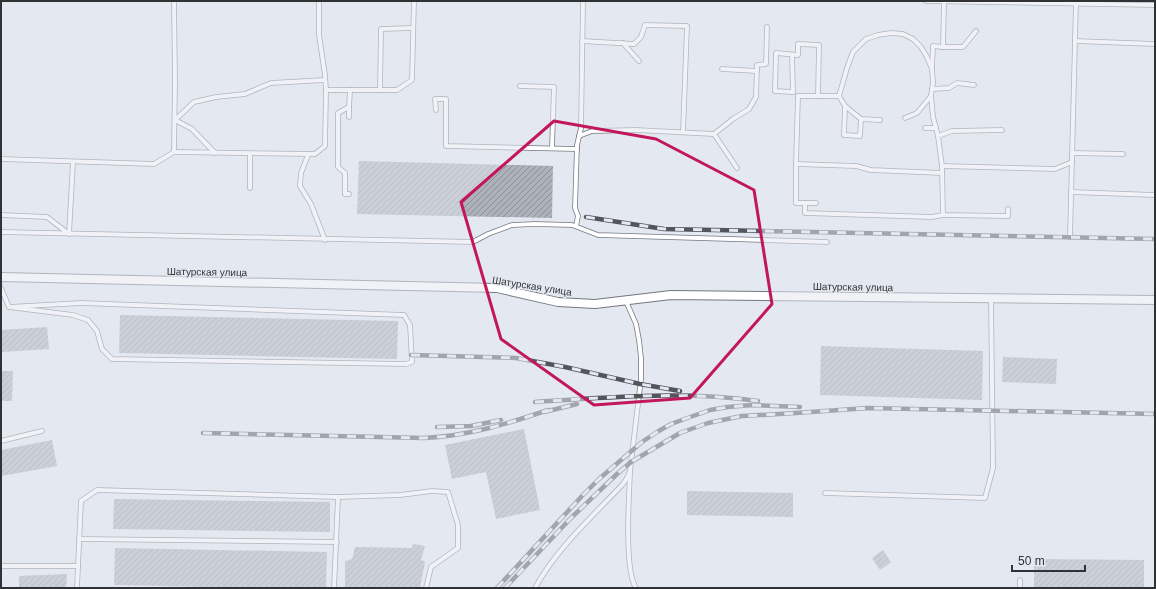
<svg xmlns="http://www.w3.org/2000/svg" width="1156" height="589" viewBox="0 0 1156 589" font-family="Helvetica,sans-serif">
<style>
.building{fill:url(#building-hatch)}
.lines{fill:none;stroke-linecap:round;stroke-linejoin:round}
.service-casing{stroke:#747780;stroke-width:5.5}
.minor-casing{stroke:#747780;stroke-width:10}
.service{stroke:#fff;stroke-width:4}
.minor{stroke:#fff;stroke-width:8}
.rail-casing{stroke:#53555a;stroke-width:4.5}
.rail{stroke:#e4e8f1;stroke-width:3;stroke-dasharray:9;stroke-linecap:butt}
.marked{fill:none;stroke:#c2185b;stroke-width:3;stroke-linejoin:round}
.labels{text-anchor:middle;dominant-baseline:central;stroke-width:3;stroke-linejoin:round;paint-order:stroke}
.street-label{font-size:10px;fill:#313236;stroke:#e4e8f1}
</style>
<defs>
<pattern id="building-hatch" width="6" height="6" patternUnits="userSpaceOnUse"><rect width="6" height="6" fill="#adb1ba"/><path d="M-1 1l2-2M0 6l6-6M5 7l2-2" fill="none" stroke="#8d9198"/></pattern>
</defs>
<rect width="100%" height="100%" fill="#e4e8f1"/>
<!-- building -->
<g class="building">
<path d="M359 161 553 166 552 218 357 214Z"/>
<path d="M120 315 398 321 397 359 119 353Z"/>
<path d="M47 327 49 349 2 352 1 330Z"/>
<path d="M821 346 983 351 982 400 820 395Z"/>
<path d="M1003 357 1057 359 1056 384 1002 382Z"/>
<path d="M1 371H13L12 401H1Z"/>
<path d="M524 429 540 510 496 519 486 472 452 479 445 445Z"/>
<path d="M52 440 57 466 1 476V450Z"/>
<path d="M687 491 793 493V517L687 515Z"/>
<path d="M114 499 330 502V532L113 529Z"/>
<path d="M413 544 425 546 421 560 425 562 420 588H345V561L352 559 355 547 412 548Z"/>
<path d="M115 548 327 552 326 588H260L114 585Z"/>
<path d="M883 550 891 562 880 570 872 558Z"/>
<path d="M1034 559 1144 560V588H1034Z"/>
<path d="M67 574 66 588H19V576Z"/>
</g>
<g class="lines">
<defs>
<g id="service">
<path d="M926 1 1155 5"/>
<path d="M582 41 634 44 641 37 645 25 687 26 683 132"/>
<path d="M1075 41 1155 44"/>
<path d="M623 43 639 61"/>
<path d="M943 47H963L976 31"/>
<path d="M792 55 793 92 775 91 776 53 798 55V44L819 45 818 96"/>
<path d="M932 67 933 46 943 47 944 1"/>
<path d="M722 69 757 71"/>
<path d="M520 86 554 87 552 148"/>
<path d="M932 89 949 88 957 83 974 85"/>
<path d="M326 90H397L412 80 414 1"/>
<path d="M380 90 381 29 413 28"/>
<path d="M839 96 845 106 844 135 860 136 861 119 880 120"/>
<path d="M931 96 933 117 938 136 942 166"/>
<path d="M845 106 861 119"/>
<path d="M349 107V117"/>
<path d="M436 110 435 99H446V146L577 149"/>
<path d="M925 128H936"/>
<path d="M714 134 733 119 749 109 756 97 757 65 766 64 767 27"/>
<path d="M579 136 592 131 636 130 714 134 737 168"/>
<path d="M938 136 952 131 1002 130"/>
<path d="M174 152 175 81 174 1"/>
<path d="M215 153 192 129 175 120 194 102 216 97 245 94 271 83 325 80"/>
<path d="M1072 153 1123 154"/>
<path d="M308 155 301 173 300 186 311 204 325 240"/>
<path d="M1 159 154 164 174 152 315 154 325 146 326 90 325 75 319 35V1"/>
<path d="M796 164 798 96H839L847 68 853 52 866 39 878 35 891 33 903 34 913 39 921 47 927 57 932 69 933 83 931 96 917 113 905 118"/>
<path d="M250 188V154"/>
<path d="M1071 192 1155 195"/>
<path d="M349 194H345V173L338 167V113L349 107 350 90"/>
<path d="M805 203V213L932 217 943 215"/>
<path d="M816 203H796V164L856 166 871 170 942 173"/>
<path d="M1008 209V216L943 215 942 166 1055 169 1072 162"/>
<path d="M1 215 47 217 69 234 73 162"/>
<path d="M576 226 578 216 575 208 577 145 581 128 583 1"/>
<path d="M1 232 473 242 488 234 512 225 535 224 572 225 598 235 827 242"/>
<path d="M1070 237 1076 1"/>
<path d="M1 288 9 307"/>
<path d="M81 303 404 315 410 325 412 362 406 364 112 359 102 349 97 331 88 320 73 315 9 307Z"/>
<path d="M1 441 42 431"/>
<path d="M630 473C629 497 624 570 636 588"/>
<path d="M825 493 985 498 993 468 991 298"/>
<path d="M338 497 400 495 432 491 448 492 458 525V548L431 567 426 588"/>
<path d="M79 539 337 542"/>
<path d="M1 566H78"/>
<path d="M1020 580V588"/>
<path d="M77 588 81 501 97 490 338 497 334 588"/>
<path d="M535 588C556 549 593 516 623 484L627 478 630 471 641 379V358L639 340 636 324 626 301"/>
</g>
<path id="minor" d="M1 277 497 288 558 302 595 304 671 295 1155 300"/>
</defs>
<!-- service casing -->
<use href="#service" class="service-casing"/>
<!-- minor casing -->
<use href="#minor" class="minor-casing"/>
<!-- service -->
<use href="#service" class="service"/>
<!-- minor -->
<use href="#minor" class="minor"/>
<defs>
<g id="rail">
<path d="M586 217 664 229 1155 239"/>
<path d="M411 355 516 358 565 367 640 384 680 391"/>
<path d="M535 402C610 397 684 391 758 401"/>
<path d="M544 412 577 404"/>
<path d="M437 427 471 426 501 420"/>
<path d="M203 433 424 438C468 436 507 424 548 410"/>
<path d="M497 588 582 496 599 479 642 442 657 432 671 424 693 416 710 410 728 407 752 405 800 407"/>
<path d="M505 588 571 518 617 474 631 462 680 433 708 423 742 416 796 413 868 408 1155 414"/>
</g>
</defs>
<!-- rail casing -->
<use href="#rail" class="rail-casing"/>
<!-- rail -->
<use href="#rail" class="rail"/>
</g>
<!-- marked area -->
<path d="M0 0H1156V589H0ZM554 121 656 139 754 190 772 304 690 398 594 405 501 339 461 202Z" fill="#e4e8f1" fill-opacity=".55" fill-rule="evenodd"/>
<path class="marked" d="M554 121 656 139 754 190 772 304 690 398 594 405 501 339 461 202Z"/>
<g class="labels">
<!-- street labels -->
<g class="street-label">
<text transform="translate(207 272) rotate(1)">Шатурская улица</text>
<text transform="translate(532 286) rotate(9)">Шатурская улица</text>
<text transform="translate(853 287) rotate(1)">Шатурская улица</text>
</g>
</g>
<!-- border -->
<rect width="1156" height="589" fill="none" stroke="#313236" stroke-width="4"/>
<!-- scale -->
<path d="M1012 565v6h73v-6" fill="none" stroke="#313236" stroke-width="2"/>
<text x="1018" y="565" font-size="12" fill="#313236" stroke="#e4e8f1" stroke-width="3" paint-order="stroke">50 m</text>
</svg>
